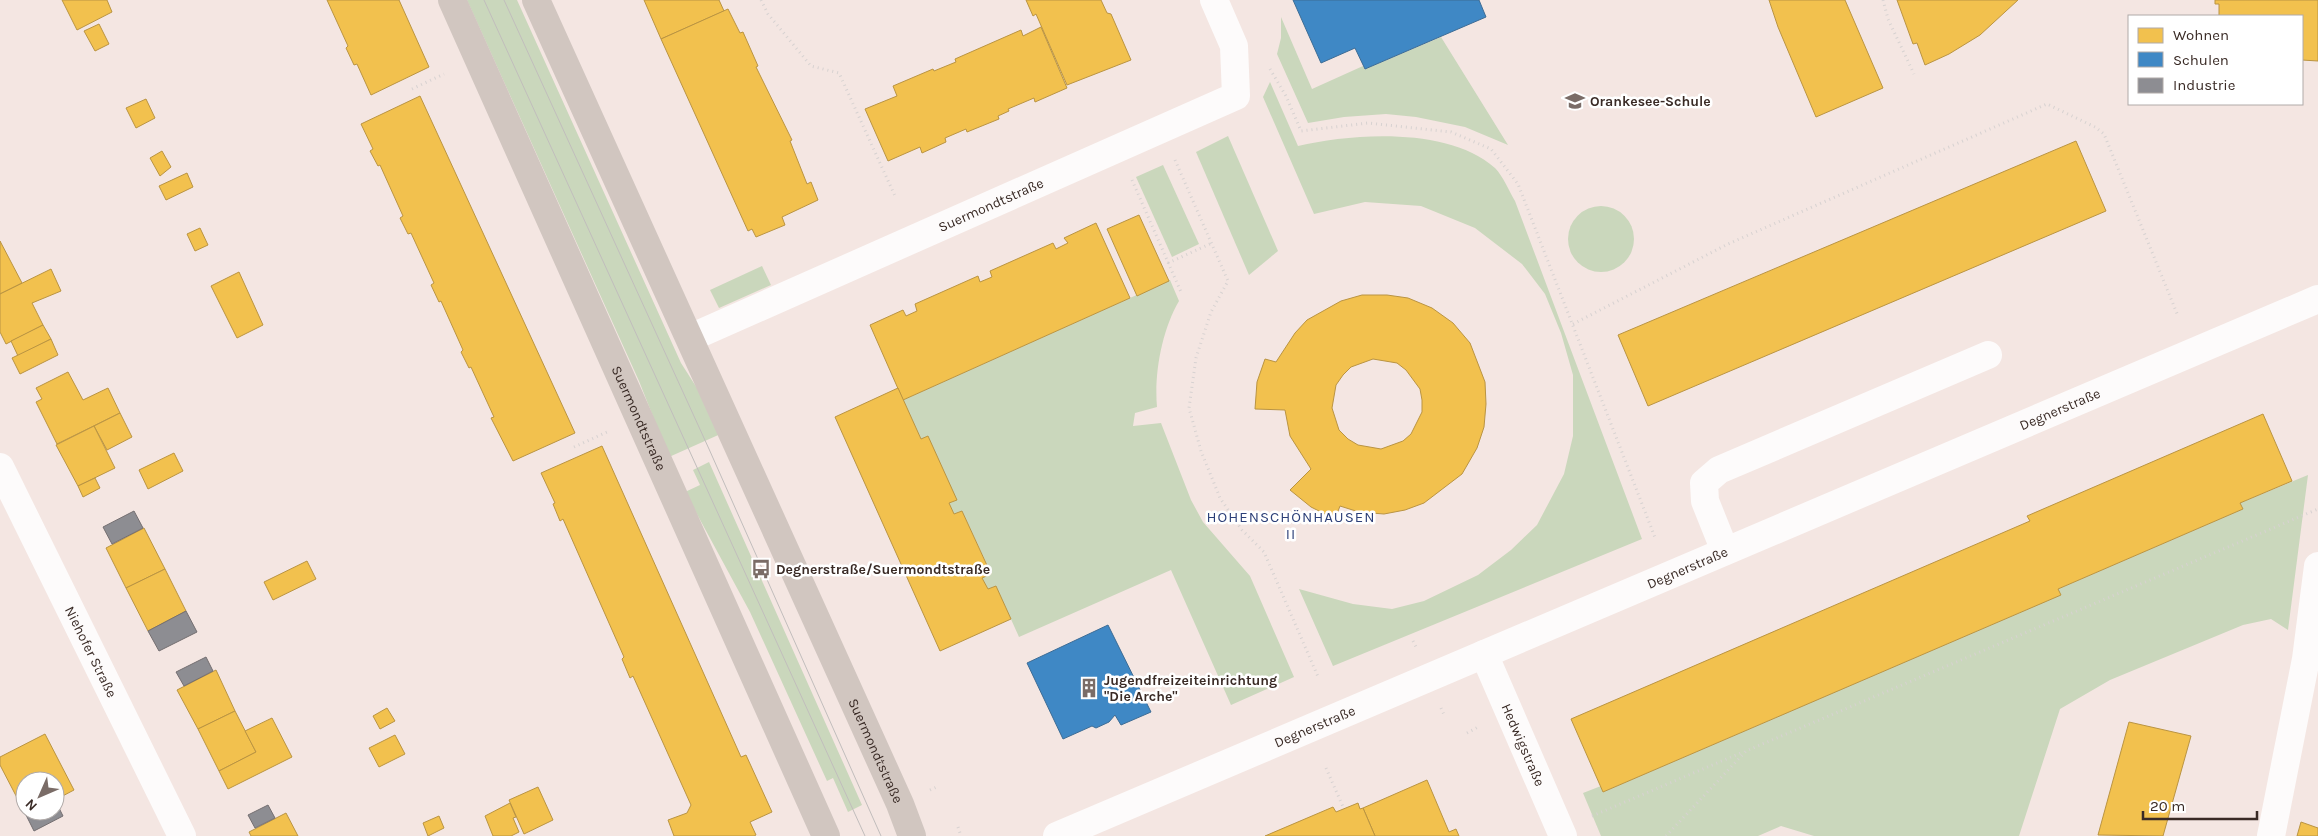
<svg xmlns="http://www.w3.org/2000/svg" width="2318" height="836" viewBox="0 0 2318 836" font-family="Karla,sans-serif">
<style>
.green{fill:#cad7bc}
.homes{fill:#f2c14e;stroke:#ba9442;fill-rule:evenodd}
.schools{fill:#3f88c5;stroke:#3d6c95}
.industry{fill:#8d8d92;stroke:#746f71}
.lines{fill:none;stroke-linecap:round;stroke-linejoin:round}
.path{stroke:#d7d2d1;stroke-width:3;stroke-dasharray:1 4;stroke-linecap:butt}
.minor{stroke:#fdfbfb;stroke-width:28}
.major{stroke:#d1c6c0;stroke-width:28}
.tram{stroke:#c1bdbc;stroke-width:1}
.labels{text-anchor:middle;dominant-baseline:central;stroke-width:5;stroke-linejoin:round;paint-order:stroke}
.poi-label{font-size:14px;font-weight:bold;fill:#392a25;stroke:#fff;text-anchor:start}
.street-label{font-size:14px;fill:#392a25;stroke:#fff}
.neighbourhood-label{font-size:15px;letter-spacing:1px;fill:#2c3f78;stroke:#fff}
</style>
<rect width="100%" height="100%" fill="#f4e6e2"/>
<!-- green -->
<g class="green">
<path d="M467 0H517L681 363 725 432 669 457 639 381Z"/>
<path d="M1281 17 1312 89 1363 66 1365 69 1441 37 1508 145 1465 127 1416 117 1386 114 1344 117 1308 123 1277 54 1281 38Z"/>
<path d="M1270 82 1298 146C1354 133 1449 127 1495 168 1503 176 1509 191 1515 201L1642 539 1333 666 1299 589 1353 604 1392 609 1424 601 1478 575 1511 550 1537 525 1564 474 1573 436V375L1561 333 1545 294 1522 264 1475 228 1421 206 1365 202 1314 214 1263 97Z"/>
<path d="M1228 136 1278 251 1249 275 1196 152Z"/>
<path d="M1163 165 1199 244 1172 257 1136 177Z"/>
<circle cx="1601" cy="239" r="33"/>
<path d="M762 266 771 285 719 308 710 290Z"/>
<path d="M1170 280 1179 301C1162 330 1154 373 1157 407L1135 413 1133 426 1161 423 1191 500 1203 522 1250 576 1294 677 1231 705 1171 570 1019 637 996 586 988 589 982 578 991 573 962 511 954 514 949 503 956 500 921 439 903 400Z"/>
<path d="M709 462 862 805 848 812 833 778 827 781 750 612 685 492 700 485 693 470Z"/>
<path d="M2308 475 2288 630 2271 619 2243 625 2110 680 2060 709 2019 836H1814L1781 826 1758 836H1601L1583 793 1601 786 1603 792 2060 595 2058 589 2243 509 2240 503Z"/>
</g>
<!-- homes -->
<g class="homes">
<path d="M62 0H107L112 12 77 30Z"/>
<path d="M327 0H399L429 67 371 95 357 64 354 65 346 48 348 46Z"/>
<path d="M644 0H719L724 11 661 39Z"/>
<path d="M1026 0H1101L1107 13 1111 14 1131 60 1067 85 1036 14 1033 16Z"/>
<path d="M1769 0H1845L1883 88 1816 117 1778 27Z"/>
<path d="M1897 0H2018L1980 35 1949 54 1925 65 1917 43 1913 44Z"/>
<path d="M2215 0H2318V61L2302 60V16H2219V4H2215Z"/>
<path d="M728 9 740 33 743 32 758 66 756 67 792 140 790 141 807 184 811 182 818 200 782 217 785 225 756 237 752 229 748 231 661 39Z"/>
<path d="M99 24 109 44 95 51 84 31Z"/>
<path d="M1041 27 1067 88 1035 102 1034 98 1008 109 1009 111 998 116 999 119 967 132 966 129 945 138 946 142 922 153 920 147 888 161 865 109 897 96 893 86 933 69 934 71 956 62 955 59 1021 30 1023 36Z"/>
<path d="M420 96 575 433 513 461 491 418 494 417 471 367 469 368 461 352 463 350 441 301 439 302 431 285 434 283 411 233 408 234 400 218 403 216 380 165 378 166 370 151 373 149 361 124Z"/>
<path d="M146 99 155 118 136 128 126 108Z"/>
<path d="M2076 141 2106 211 1648 406 1618 335Z"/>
<path d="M162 151 171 167 160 176 150 158Z"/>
<path d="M187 173 193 187 166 200 159 186Z"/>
<path d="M1139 215 1169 281 1137 296 1107 229Z"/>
<path d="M1096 223 1130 298 903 400 870 325 903 310 906 316 917 311 915 304 978 276 980 282 992 277 990 271 1053 243 1056 249 1068 243 1064 238Z"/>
<path d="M200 228 208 245 195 251 187 234Z"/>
<path d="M0 241 22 283 0 294Z"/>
<path d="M51 269 61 291 32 303 43 325 6 344 0 332V294Z"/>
<path d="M239 272 263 325 237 338 211 286Z"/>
<path d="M1362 295H1387L1408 298 1432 308 1453 323 1470 343 1485 382 1486 404 1484 427 1477 448 1462 474 1424 503 1405 510 1384 514 1359 512 1340 506 1335 519 1311 507 1290 490 1311 469 1290 436 1285 410 1255 409 1257 382 1265 359 1276 362 1295 333 1307 320 1341 301ZM1373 359 1397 363 1406 370 1420 389 1422 400V412L1411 434 1403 441 1381 449 1358 445 1348 439 1339 430 1332 408 1336 385 1343 375 1351 367Z"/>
<path d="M43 325 51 339 18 356 11 341Z"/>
<path d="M51 339 58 355 20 374 12 358Z"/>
<path d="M68 372 83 400 108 388 120 413 57 444 36 402 42 399 36 388Z"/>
<path d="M898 388 921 439 928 436 957 500 949 503 954 514 962 511 991 574 982 578 988 589 996 586 1011 619 940 651 835 417Z"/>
<path d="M120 413 132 437 107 450 94 426Z"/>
<path d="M2263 414 2292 481 2240 503 2243 509 2058 589 2061 595 1603 792 1571 719 2030 521 2027 516Z"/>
<path d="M94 426 115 468 78 486 56 445Z"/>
<path d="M602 446 741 757 746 755 772 812 750 822 756 835 754 836H674L668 820 687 813 691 805 633 676 630 678 622 659 624 657 563 519 560 521 553 504 555 503 541 473Z"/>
<path d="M174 453 183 471 148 489 139 470Z"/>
<path d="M95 478 100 488 83 497 78 486Z"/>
<path d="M144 528 165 569 126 588 106 548Z"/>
<path d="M307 561 316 579 273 600 264 582Z"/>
<path d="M165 569 186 611 148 631 126 588Z"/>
<path d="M216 670 235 711 198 729 177 690Z"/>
<path d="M387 708 395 721 380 729 373 716Z"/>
<path d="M235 711 256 752 219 771 198 729Z"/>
<path d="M272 718 292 757 228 789 219 771 256 752 245 731Z"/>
<path d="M2129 722 2191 736 2163 836 2098 835Z"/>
<path d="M45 734 74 790 55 800V781H25V811H34L26 815 0 765V757Z"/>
<path d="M395 735 405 754 379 767 369 748Z"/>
<path d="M1427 780 1449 832 1456 829 1459 836H1375L1363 808Z"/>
<path d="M538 787 553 820 524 834 509 800Z"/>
<path d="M510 803 516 817 513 818 519 832 511 836H493L485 816Z"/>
<path d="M1358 803 1360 809 1363 808 1375 836H1265L1333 807 1336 812Z"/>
<path d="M286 813 298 836H251L249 832Z"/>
<path d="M439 816 444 828 428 836 423 823Z"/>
<path d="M2301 822 2318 828V836H2297Z"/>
</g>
<!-- schools -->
<g class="schools">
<path d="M1293 0H1479L1486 17 1365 69 1355 48 1321 63Z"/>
<path d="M1108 625 1151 712 1121 725 1115 715 1109 722 1096 728 1092 726 1063 739 1027 663Z"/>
</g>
<!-- industry -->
<g class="industry">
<path d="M134 511 143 528 112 544 103 527Z"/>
<path d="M186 611 197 632 159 651 148 631Z"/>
<path d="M206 657 213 671 184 686 176 672Z"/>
<path d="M55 800 63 816 34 831 26 815 34 811H55Z"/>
<path d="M268 805 275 818 255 828 248 815Z"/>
</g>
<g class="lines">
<!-- path -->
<g class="path">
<path d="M761 0 768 14 811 66 839 73 895 196"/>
<path d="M1883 0 1888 19 1914 74"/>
<path d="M1270 69 1286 96 1301 131 1368 123 1451 132 1491 149 1518 184 1656 540"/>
<path d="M412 89 444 74"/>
<path d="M1175 160 1228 281 1211 312 1196 358 1189 408 1201 451 1220 498 1242 530 1264 552 1319 679"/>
<path d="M1132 180 1181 292"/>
<path d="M1168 263 1212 243"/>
<path d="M1573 324 1728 244 2047 104 2095 127 2104 134 2178 316"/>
<path d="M574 447 607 432"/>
<path d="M1413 641 1416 647"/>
<path d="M1441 708 1445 717"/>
<path d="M1467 733 1480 726"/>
<path d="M1326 768 1344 809"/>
<path d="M930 790 939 786"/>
<path d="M1592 816 1743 752"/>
<path d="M958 827 961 836"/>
<path d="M1666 836 1746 751 2318 509"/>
</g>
<!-- minor -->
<g class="minor">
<path id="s1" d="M690 338 1236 96 1234 46 1214 0"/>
<path id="s2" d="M0 467 182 836"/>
<path d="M1725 551 1705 501 1704 483 1719 470 1988 355"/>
<path id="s3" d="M1484 654 1563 836"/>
<path id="s4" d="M1057 836 2318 299"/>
<path d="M2271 836 2306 659 2318 566"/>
</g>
<!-- major -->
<g class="major">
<path id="s5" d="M452 0 826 836"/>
<path id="s6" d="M536 0 900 804 912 836"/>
</g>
<!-- tram -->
<g class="tram">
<path d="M484 0 865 836"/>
<path d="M504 0 709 449 881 836"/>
</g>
</g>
<!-- icons -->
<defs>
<symbol id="school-bare" viewBox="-9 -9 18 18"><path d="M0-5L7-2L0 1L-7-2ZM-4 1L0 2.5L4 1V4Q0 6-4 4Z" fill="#7a6c67" stroke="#fff" stroke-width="2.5" paint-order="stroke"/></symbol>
<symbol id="bus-bare" viewBox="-9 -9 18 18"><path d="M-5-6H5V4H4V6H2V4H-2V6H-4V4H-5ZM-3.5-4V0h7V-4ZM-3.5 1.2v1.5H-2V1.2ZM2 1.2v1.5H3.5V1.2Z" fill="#7a6c67" stroke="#fff" stroke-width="2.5" paint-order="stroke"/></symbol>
<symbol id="building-bare" viewBox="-9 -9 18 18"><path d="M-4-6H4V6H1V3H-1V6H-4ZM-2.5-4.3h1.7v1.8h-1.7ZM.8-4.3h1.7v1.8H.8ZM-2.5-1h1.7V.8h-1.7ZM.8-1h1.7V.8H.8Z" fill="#7a6c67" stroke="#fff" stroke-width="2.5" paint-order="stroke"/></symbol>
</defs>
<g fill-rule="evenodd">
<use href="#school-bare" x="1561" y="87" width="28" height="28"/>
<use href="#bus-bare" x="747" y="555" width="28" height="28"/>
<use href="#building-bare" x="1075" y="674" width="28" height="28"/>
</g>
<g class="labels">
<!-- poi labels -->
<g class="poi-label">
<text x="1590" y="101">Orankesee-Schule</text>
<text x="776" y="569">Degnerstraße/Suermondtstraße</text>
<text x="1104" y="680">Jugendfreizeiteinrichtung<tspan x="1104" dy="16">"Die Arche"</tspan></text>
</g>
<!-- street labels -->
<g class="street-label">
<text stroke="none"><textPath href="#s1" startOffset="329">Suermondtstraße</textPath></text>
<text stroke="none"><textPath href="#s4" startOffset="1090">Degnerstraße</textPath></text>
<text stroke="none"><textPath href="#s5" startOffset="458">Suermondtstraße</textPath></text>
<text stroke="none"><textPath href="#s4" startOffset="685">Degnerstraße</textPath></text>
<text stroke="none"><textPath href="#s2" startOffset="206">Niehofer Straße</textPath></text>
<text stroke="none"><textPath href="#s4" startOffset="280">Degnerstraße</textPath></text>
<text stroke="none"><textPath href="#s3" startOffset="99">Hedwigstraße</textPath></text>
<text stroke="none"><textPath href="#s6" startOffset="824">Suermondtstraße</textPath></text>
</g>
<!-- neighbourhood labels -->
<g class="neighbourhood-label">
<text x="1291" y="517">HOHENSCHÖNHAUSEN<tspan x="1291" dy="17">II</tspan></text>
</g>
</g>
<!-- legend -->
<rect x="2128" y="15" width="175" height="90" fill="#ffffff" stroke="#b0aaa8"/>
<rect x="2138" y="28" width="25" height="15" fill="#f2c14e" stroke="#b0aaa8"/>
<text x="2173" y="40" font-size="15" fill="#392a25">Wohnen</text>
<rect x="2138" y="52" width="25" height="15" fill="#3f88c5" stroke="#b0aaa8"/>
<text x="2173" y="65" font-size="15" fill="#392a25">Schulen</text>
<rect x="2138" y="78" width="25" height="15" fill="#8d8d92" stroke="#b0aaa8"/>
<text x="2173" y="90" font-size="15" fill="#392a25">Industrie</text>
<!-- north arrow -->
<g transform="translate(40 796) rotate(225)"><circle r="24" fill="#ffffff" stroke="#b0aaa8"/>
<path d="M0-4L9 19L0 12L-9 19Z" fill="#7a6c67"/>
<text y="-8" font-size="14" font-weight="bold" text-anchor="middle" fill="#392a25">N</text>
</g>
<!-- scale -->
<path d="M2143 811v8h114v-8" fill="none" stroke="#392a25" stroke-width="2.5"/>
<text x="2150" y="811" font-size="15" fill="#392a25" stroke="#ffffff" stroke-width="4" paint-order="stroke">20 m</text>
</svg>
